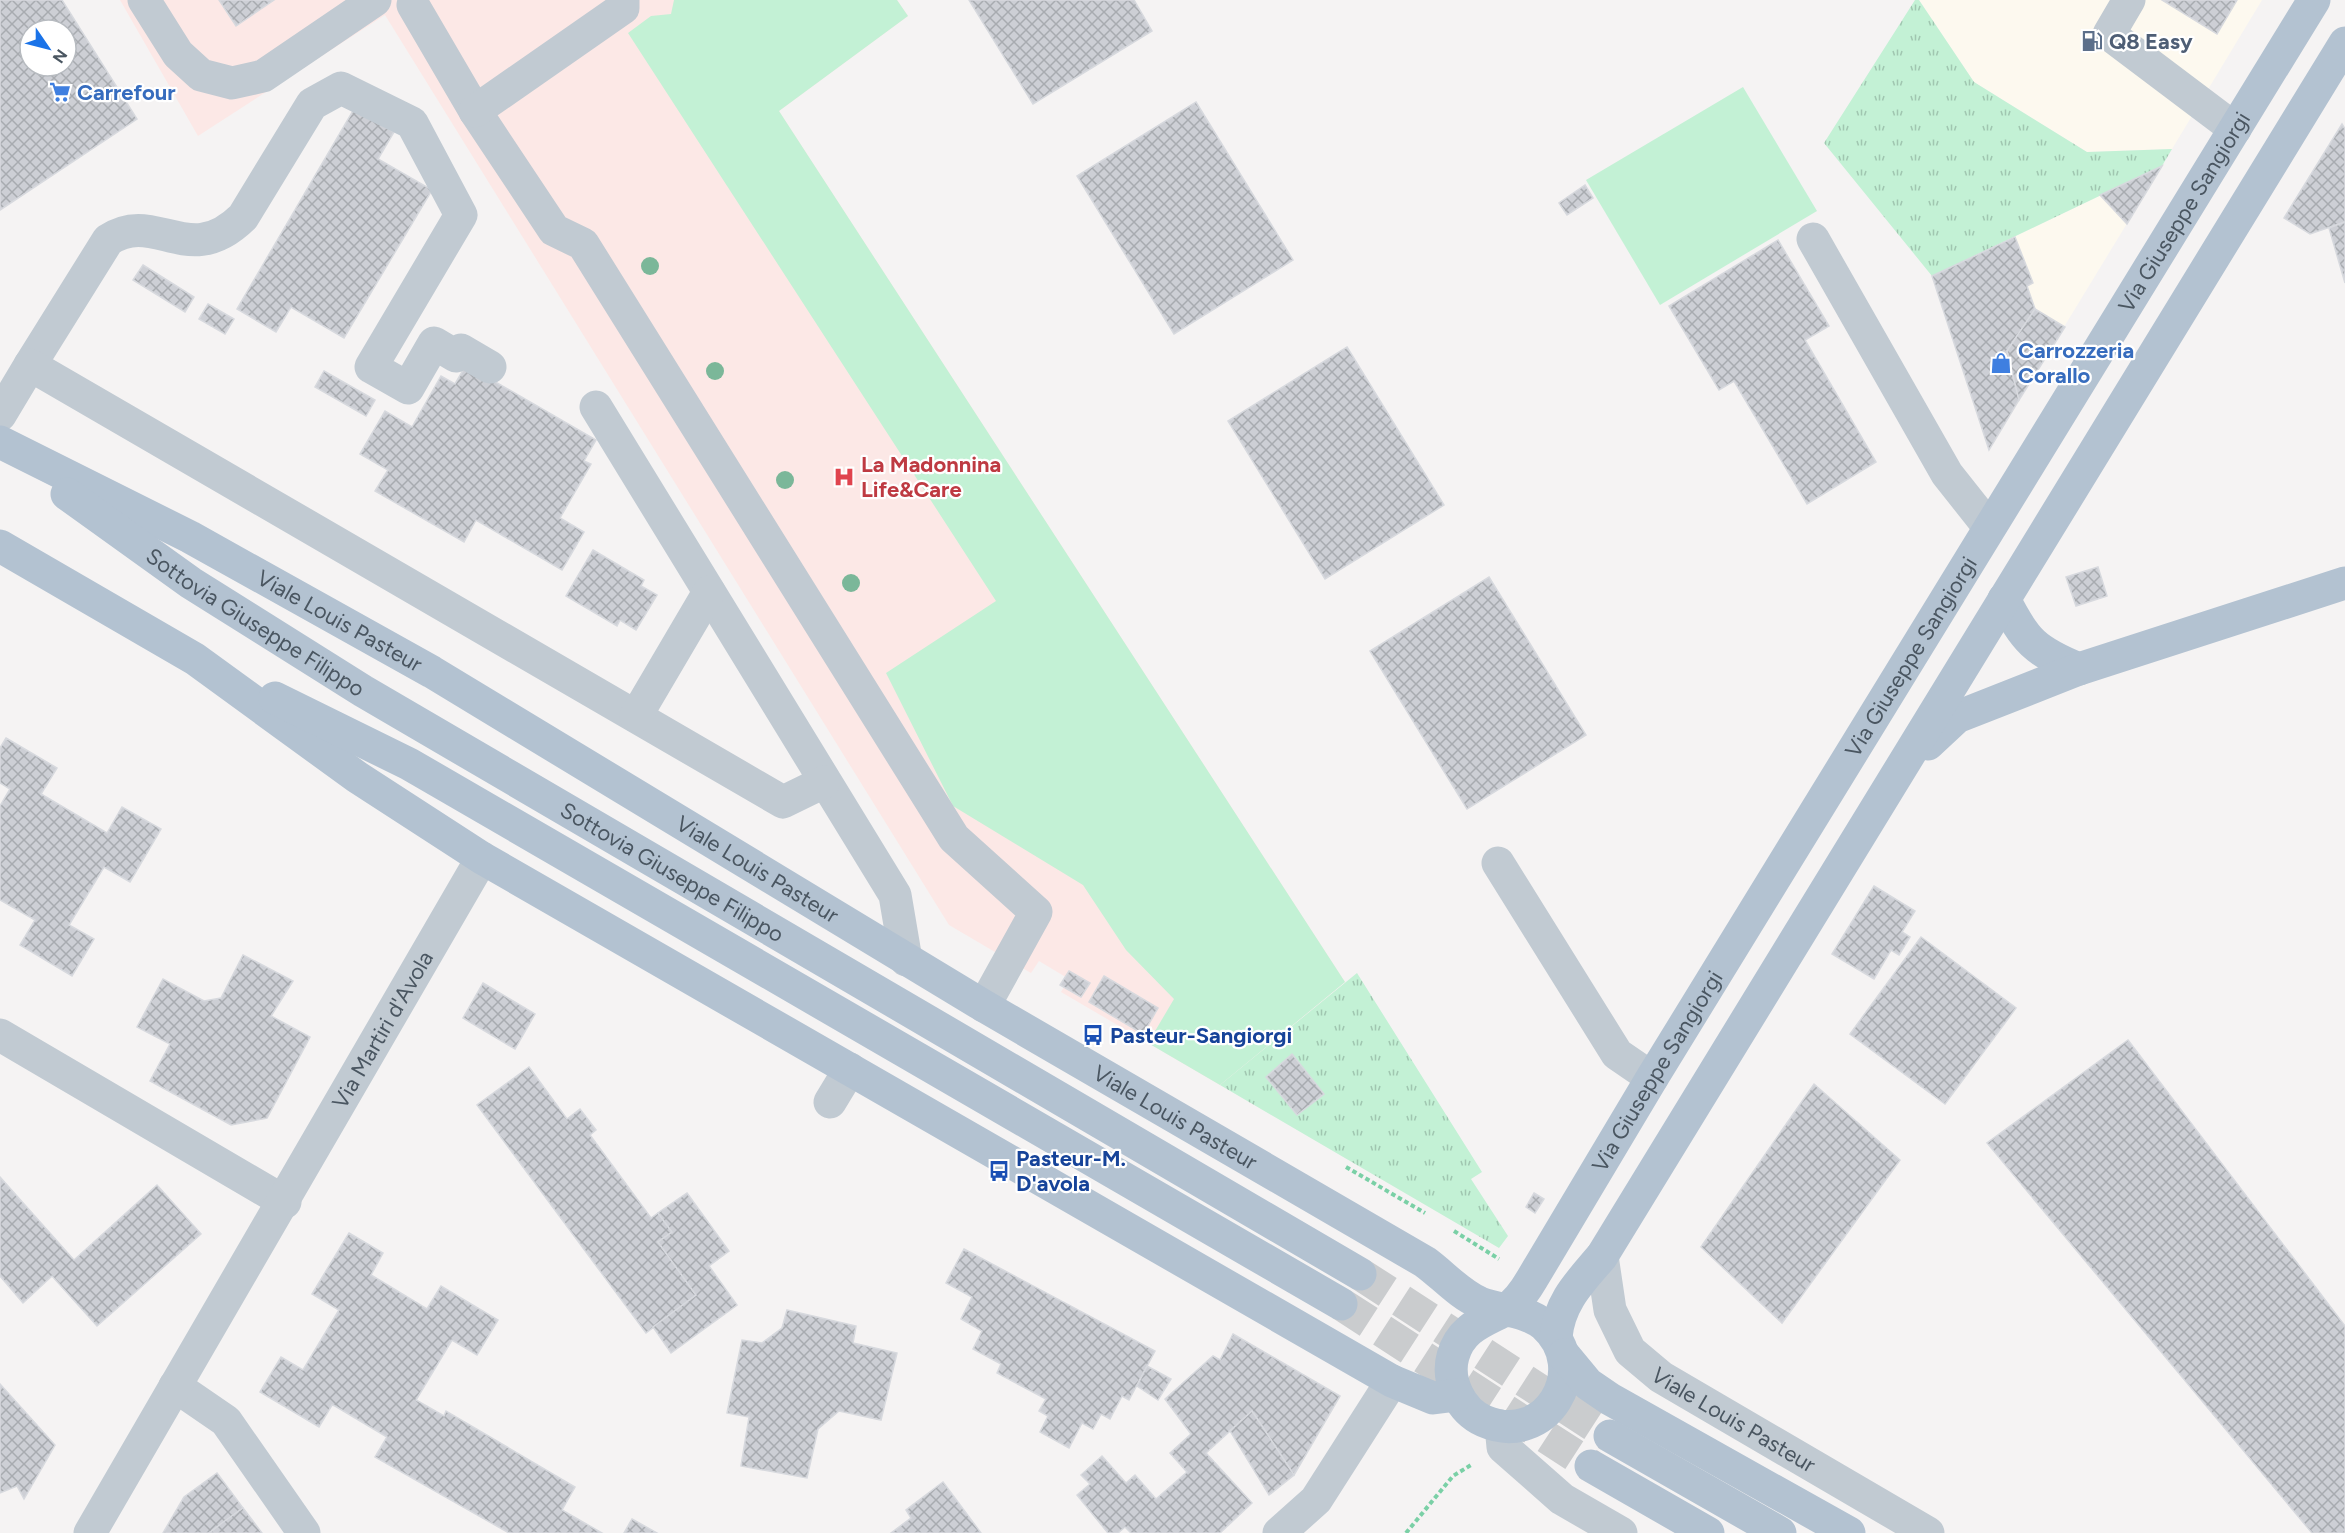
<svg xmlns="http://www.w3.org/2000/svg" width="2345" height="1533" viewBox="0 0 2345 1533" font-family="Figtree,sans-serif">
<style>
.commercial{fill:#fdf9ef}
.medical{fill:#fce8e6}
.grass{fill:url(#grass-tufts)}
.green{fill:#c3f1d5}
.building{fill:url(#building-cross-hatch);stroke:#d7d9de;stroke-width:1.5;fill-rule:evenodd}
.lines{fill:none;stroke-linecap:round;stroke-linejoin:round}
.major-tunnel{stroke:#caccce;stroke-width:33;stroke-dasharray:33 16;stroke-linecap:butt}
.path{stroke:#7ad0a6;stroke-width:4;stroke-dasharray:4.5 3;stroke-linecap:butt}
.minor{stroke:#c1cad2;stroke-width:33}
.major{stroke:#b3c2d1;stroke-width:33}
.tree{fill:#7bb799}
.labels{text-anchor:middle;dominant-baseline:central;stroke-width:4.5;stroke-linejoin:round;paint-order:stroke}
.service-label{font-size:22px;font-weight:bold;fill:#4e5e75;stroke:#fff;text-anchor:start}
.shop-label{font-size:22px;font-weight:bold;fill:#366cbe;stroke:#fff;text-anchor:start}
.street-label{font-size:22px;fill:#4a5661;stroke:#fff}
.health-label{font-size:22px;font-weight:bold;fill:#be3a42;stroke:#fff;text-anchor:start}
.transit-label{font-size:22px;font-weight:bold;fill:#164399;stroke:#fff;text-anchor:start}
</style>
<defs>
<pattern id="grass-tufts" width="24" height="20" patternUnits="userSpaceOnUse" patternTransform="scale(1.5)"><rect width="24" height="20" fill="#c3f1d5"/><path d="M3 7l-1-3M5 7V3M7 7l1-3M15 17l-1-3M17 17v-4M19 17l1-3" fill="none" stroke="#a0c6b0"/></pattern>
<pattern id="building-cross-hatch" width="8" height="8" patternUnits="userSpaceOnUse" patternTransform="scale(1.5)"><rect width="8" height="8" fill="#cdcfd5"/><path d="M0 0l8 8M0 8l8-8" fill="none" stroke="#a8abb0"/></pattern>
</defs>
<rect width="100%" height="100%" fill="#f5f3f3"/>
<!-- commercial -->
<g class="commercial">
<path d="M1919 0H2262L2172 149 2087 152 1974 82Z"/>
<path d="M2162 166 1989 450 1932 276Z"/>
</g>
<!-- medical -->
<path class="medical" d="M120 0H897L908 16 779 111 1345 982 1220 1085 1061 992 1069 979 1039 961 1031 973 949 925 385 15 198 136Z"/>
<!-- grass -->
<g class="grass">
<path d="M1915 0H1919L1974 82 2087 152 2172 149 2162 166 1932 276 1824 143Z"/>
<path d="M1357 973 1482 1172 1471 1179 1508 1236 1499 1248 1220 1085Z"/>
</g>
<!-- green -->
<g class="green">
<path d="M674 0H897L908 16 779 111 1345 982 1220 1085 1148 1043 1174 999 1126 950 1083 885 953 806 886 673 996 601 628 33 651 16 671 14Z"/>
<path d="M1743 87 1817 211 1660 305 1586 180Z"/>
</g>
<!-- building -->
<g class="building">
<path d="M0 0H62L137 119 0 210ZM30 30H66V66H30Z"/>
<path d="M219 0H274L236 26Z"/>
<path d="M969 0H1134L1152 31 1033 104Z"/>
<path d="M2162 0H2237L2217 34Z"/>
<path d="M1196 102 1293 260 1174 334 1077 176Z"/>
<path d="M354 109 394 132 378 159 432 190 344 338 291 307 276 332 237 309Z"/>
<path d="M2342 124 2345 129V222L2310 234 2284 218Z"/>
<path d="M2162 166 2127 224 2100 195Z"/>
<path d="M1585 185 1593 198 1567 215 1559 203Z"/>
<path d="M2345 222V283L2329 228Z"/>
<path d="M2015 237 2033 283 2027 286 2035 309 2007 351 2019 400 1989 450 1932 276Z"/>
<path d="M1778 240 1829 326 1805 340 1876 462 1807 504 1734 381 1719 390 1669 306Z"/>
<path d="M143 265 194 297 185 312 133 280Z"/>
<path d="M208 304 234 319 225 334 199 319Z"/>
<path d="M2035 309 2065 327 2019 400 2007 351Z"/>
<path d="M1347 347 1444 505 1325 579 1228 421Z"/>
<path d="M466 365 596 440 584 461 591 464 560 518 584 532 562 570 476 520 464 542 375 491 388 470 360 454 385 411 412 427 441 376 455 384Z"/>
<path d="M324 371 375 400 366 416 315 387Z"/>
<path d="M593 550 644 580 641 586 657 595 636 630 620 620 617 626 566 596Z"/>
<path d="M2098 567 2107 596 2076 606 2066 577Z"/>
<path d="M1489 577 1586 735 1467 809 1370 651Z"/>
<path d="M6 738 57 768 41 794 107 833 122 807 161 829 130 882 104 867 69 925 94 939 72 976 20 945 35 920 0 900V806L10 789 0 783V748Z"/>
<path d="M1874 886 1915 911 1902 932 1910 937 1899 955 1891 950 1874 979 1832 954Z"/>
<path d="M1921 937 2016 1008 1945 1104 1850 1034Z"/>
<path d="M243 955 293 981 271 1016 310 1037 267 1118 231 1125 150 1081 170 1044 137 1027 163 979 204 1001 221 998Z"/>
<path d="M1069 971 1090 983 1081 997 1060 985Z"/>
<path d="M1104 976 1158 1008 1143 1034 1089 1002Z"/>
<path d="M483 983 535 1014 515 1049 463 1018Z"/>
<path d="M2128 1040 2345 1326V1533H2312L1987 1143Z"/>
<path d="M1292 1054 1324 1094 1297 1115 1266 1077Z"/>
<path d="M529 1067 567 1119 580 1109 596 1130 590 1135 651 1218 658 1213 672 1232 658 1242 696 1295 646 1333 477 1105Z"/>
<path d="M1814 1084 1900 1160 1782 1323 1701 1247Z"/>
<path d="M0 1177 74 1260 157 1185 201 1234 97 1326 52 1276 23 1303 0 1276Z"/>
<path d="M687 1193 729 1251 709 1266 737 1305 671 1353 653 1327 696 1295 658 1242 672 1232 658 1213Z"/>
<path d="M1534 1193 1544 1199 1535 1213 1526 1207Z"/>
<path d="M349 1233 383 1253 371 1275 427 1309 441 1286 498 1320 477 1355 452 1340 416 1400 444 1416 446 1411 575 1487 562 1510 602 1533H509L375 1457 387 1437 335 1406 332 1405 319 1427 260 1392 281 1357 303 1370 339 1310 312 1294Z"/>
<path d="M964 1249 1155 1351 1129 1400 1122 1396 1110 1419 1101 1414 1093 1429 1082 1423 1069 1448 1040 1432 1048 1416 1039 1411 1046 1399 997 1373 1001 1364 973 1349 982 1331 961 1319 972 1297 946 1283Z"/>
<path d="M787 1310 856 1326 853 1343 897 1353 881 1420 839 1411 818 1429 807 1478 741 1466 749 1417 727 1413 742 1340 762 1343 782 1328Z"/>
<path d="M1233 1334 1340 1396 1294 1475 1252 1411 1206 1453 1252 1503 1220 1533H1131L1125 1527 1118 1533H1108L1077 1495 1090 1484 1081 1475 1102 1456 1126 1483 1135 1475 1156 1499 1187 1472 1170 1453 1191 1434 1165 1399 1213 1356 1220 1360Z"/>
<path d="M1147 1366 1171 1379 1158 1400 1137 1386Z"/>
<path d="M0 1384 55 1445 24 1499 17 1486 0 1493Z"/>
<path d="M1252 1411 1294 1475 1269 1495 1230 1431Z"/>
<path d="M217 1473 243 1508 209 1533H163L184 1497Z"/>
<path d="M943 1482 981 1533H891L911 1518 906 1510Z"/>
<path d="M243 1508 262 1533H209L222 1523Z"/>
<path d="M632 1519 657 1533H624Z"/>
</g>
<g class="lines">
<!-- major-tunnel -->
<g class="major-tunnel">
<path d="M1360 1274 1610 1436"/>
<path d="M1341 1304 1591 1466"/>
</g>
<!-- path -->
<g class="path">
<path d="M1346 1167 1425 1213"/>
<path d="M1454 1231 1499 1259"/>
<path d="M1406 1533 1453 1476 1471 1465"/>
</g>
<!-- minor -->
<g class="minor">
<path d="M144 0 178 54 201 75 232 83 263 76 375 0"/>
<path d="M2129 0 2109 34 2235 129"/>
<path d="M413 5 475 111 554 230 583 244 954 838 1036 912 984 1006"/>
<path d="M475 111 623 8V0"/>
<path d="M1813 239 1947 474 1989 527"/>
<path d="M30 365 108 240C156 208 188 271 243 217L312 104 341 88 412 123 461 215 371 367 408 388 434 343 456 356 461 350 490 367"/>
<path d="M596 407 895 895 906 960"/>
<path d="M0 415 30 365 783 802 824 782"/>
<path d="M636 716 709 592"/>
<path d="M1498 863 1617 1054 1652 1078"/>
<path d="M0 1035 285 1202"/>
<path d="M830 1102 850 1069"/>
<path id="s1" d="M1602 1256 1610 1310 1630 1351 1661 1377 1928 1533"/>
<path d="M175 1386 226 1421 304 1533"/>
<path d="M1501 1426 1503 1447 1562 1499 1621 1533"/>
<path id="s2" d="M90 1533 482 858"/>
<path d="M1279 1533 1316 1500 1392 1381"/>
</g>
<!-- major -->
<g class="major">
<path id="s3" d="M0 442 190 537 432 672 984 1006 1425 1262C1443 1275 1459 1294 1480 1303 1500 1311 1527 1310 1544 1325 1594 1370 1545 1448 1484 1421 1461 1411 1446 1381 1453 1356 1461 1328 1482 1322 1505 1310 1517 1303 1525 1291 1532 1279L1652 1078 2314 0"/>
<path id="s4" d="M67 494 191 583 363 691 1360 1274"/>
<path d="M0 546 195 659 357 777 482 858 1392 1381 1433 1398 1457 1395"/>
<path d="M2004 599C2025 641 2035 651 2079 669"/>
<path d="M275 698 409 764 1341 1304"/>
<path d="M1928 744 1957 717 2079 669 2345 583"/>
<path d="M1556 1337C1559 1302 1580 1282 1602 1256L2345 43"/>
<path d="M1564 1355 1588 1384 1610 1399 1849 1533"/>
<path d="M1610 1436 1780 1533"/>
<path d="M1591 1466 1708 1533"/>
</g>
</g>
<!-- trees -->
<g class="tree">
<circle cx="650" cy="266" r="9"/>
<circle cx="715" cy="371" r="9"/>
<circle cx="785" cy="480" r="9"/>
<circle cx="851" cy="583" r="9"/>
</g>
<!-- icons -->
<defs>
<symbol id="fuel-bare" viewBox="-9 -9 18 18"><path d="M-5.5-6h7V0h2V4h1.3V-2.5L3-4.5l.8-.8L6-3V5H2.5V1h-1V6h-7ZM-4.2-4.7v3.2H.2V-4.7Z" fill="#5c6f8a" stroke="#fff" stroke-width="2.5" paint-order="stroke"/></symbol>
<symbol id="supermarket-bare" viewBox="-9 -9 18 18"><path d="M-6-5.5h2.5l.6 2H6L4.5 2H-2.5L-4.4-4H-6ZM-1.5 3.2a1.3 1.3 0 1 0 .1 0ZM3 3.2a1.3 1.3 0 1 0 .1 0Z" fill="#3f7fe0" stroke="#fff" stroke-width="2.5" paint-order="stroke"/></symbol>
<symbol id="shop-bare" viewBox="-9 -9 18 18"><path d="M-5-2.5h2.3a2.7 3.5 0 0 1 5.4 0H5L5.5 6h-11ZM-1.5-2.5h3a1.5 2.3 0 0 0-3 0Z" fill="#3f7fe0" stroke="#fff" stroke-width="2.5" paint-order="stroke"/></symbol>
<symbol id="hospital-bare" viewBox="-9 -9 18 18"><path d="M-5-5h3v3.5h4V-5h3V5h-3V1.5h-4V5h-3Z" fill="#e0444e" stroke="#fff" stroke-width="2.5" paint-order="stroke"/></symbol>
<symbol id="bus-bare" viewBox="-9 -9 18 18"><path d="M-5-6H5V4H4V6H2V4H-2V6H-4V4H-5ZM-3.5-4V0h7V-4ZM-3.5 1.2v1.5H-2V1.2ZM2 1.2v1.5H3.5V1.2Z" fill="#1a4fb4" stroke="#fff" stroke-width="2.5" paint-order="stroke"/></symbol>
</defs>
<g fill-rule="evenodd">
<use href="#fuel-bare" x="2077" y="26" width="30" height="30"/>
<use href="#supermarket-bare" x="45" y="77" width="30" height="30"/>
<use href="#shop-bare" x="1986" y="348" width="30" height="30"/>
<use href="#hospital-bare" x="829" y="462" width="30" height="30"/>
<use href="#bus-bare" x="1078" y="1020" width="30" height="30"/>
<use href="#bus-bare" x="984" y="1156" width="30" height="30"/>
</g>
<g class="labels">
<!-- service labels -->
<g class="service-label">
<text x="2109" y="41">Q8 Easy</text>
</g>
<!-- shop labels -->
<g class="shop-label">
<text x="77" y="92">Carrefour</text>
<text x="2018" y="350">Carrozzeria<tspan x="2018" dy="25">Corallo</tspan></text>
</g>
<!-- street labels -->
<g class="street-label">
<text stroke="none"><textPath href="#s3" startOffset="3388">Via Giuseppe Sangiorgi</textPath></text>
<text stroke="none"><textPath href="#s4" startOffset="228">Sottovia Giuseppe Filippo</textPath></text>
<text stroke="none"><textPath href="#s3" startOffset="384">Viale Louis Pasteur</textPath></text>
<text stroke="none"><textPath href="#s3" startOffset="2866">Via Giuseppe Sangiorgi</textPath></text>
<text stroke="none"><textPath href="#s3" startOffset="870">Viale Louis Pasteur</textPath></text>
<text stroke="none"><textPath href="#s4" startOffset="714">Sottovia Giuseppe Filippo</textPath></text>
<text stroke="none"><textPath href="#s2" startOffset="582">Via Martiri d'Avola</textPath></text>
<text stroke="none"><textPath href="#s3" startOffset="2380">Via Giuseppe Sangiorgi</textPath></text>
<text stroke="none"><textPath href="#s3" startOffset="1356">Viale Louis Pasteur</textPath></text>
<text stroke="none"><textPath href="#s1" startOffset="225">Viale Louis Pasteur</textPath></text>
</g>
<!-- health labels -->
<g class="health-label">
<text x="861" y="464">La Madonnina<tspan x="861" dy="25">Life&amp;Care</tspan></text>
</g>
<!-- transit labels -->
<g class="transit-label">
<text x="1110" y="1035">Pasteur-Sangiorgi</text>
<text x="1016" y="1158">Pasteur-M.<tspan x="1016" dy="25">D'avola</tspan></text>
</g>
</g>
<!-- north arrow -->
<g transform="translate(48 48) rotate(125)"><circle r="28" fill="#ffffff" stroke="#b7bbc0" stroke-width="1.5"/>
<path d="M0-4.5L10 22L0 15L-10 22Z" fill="#1a73e8"/>
<text y="-9" font-size="16" font-weight="bold" text-anchor="middle" fill="#4a5661">N</text>
</g>
</svg>
